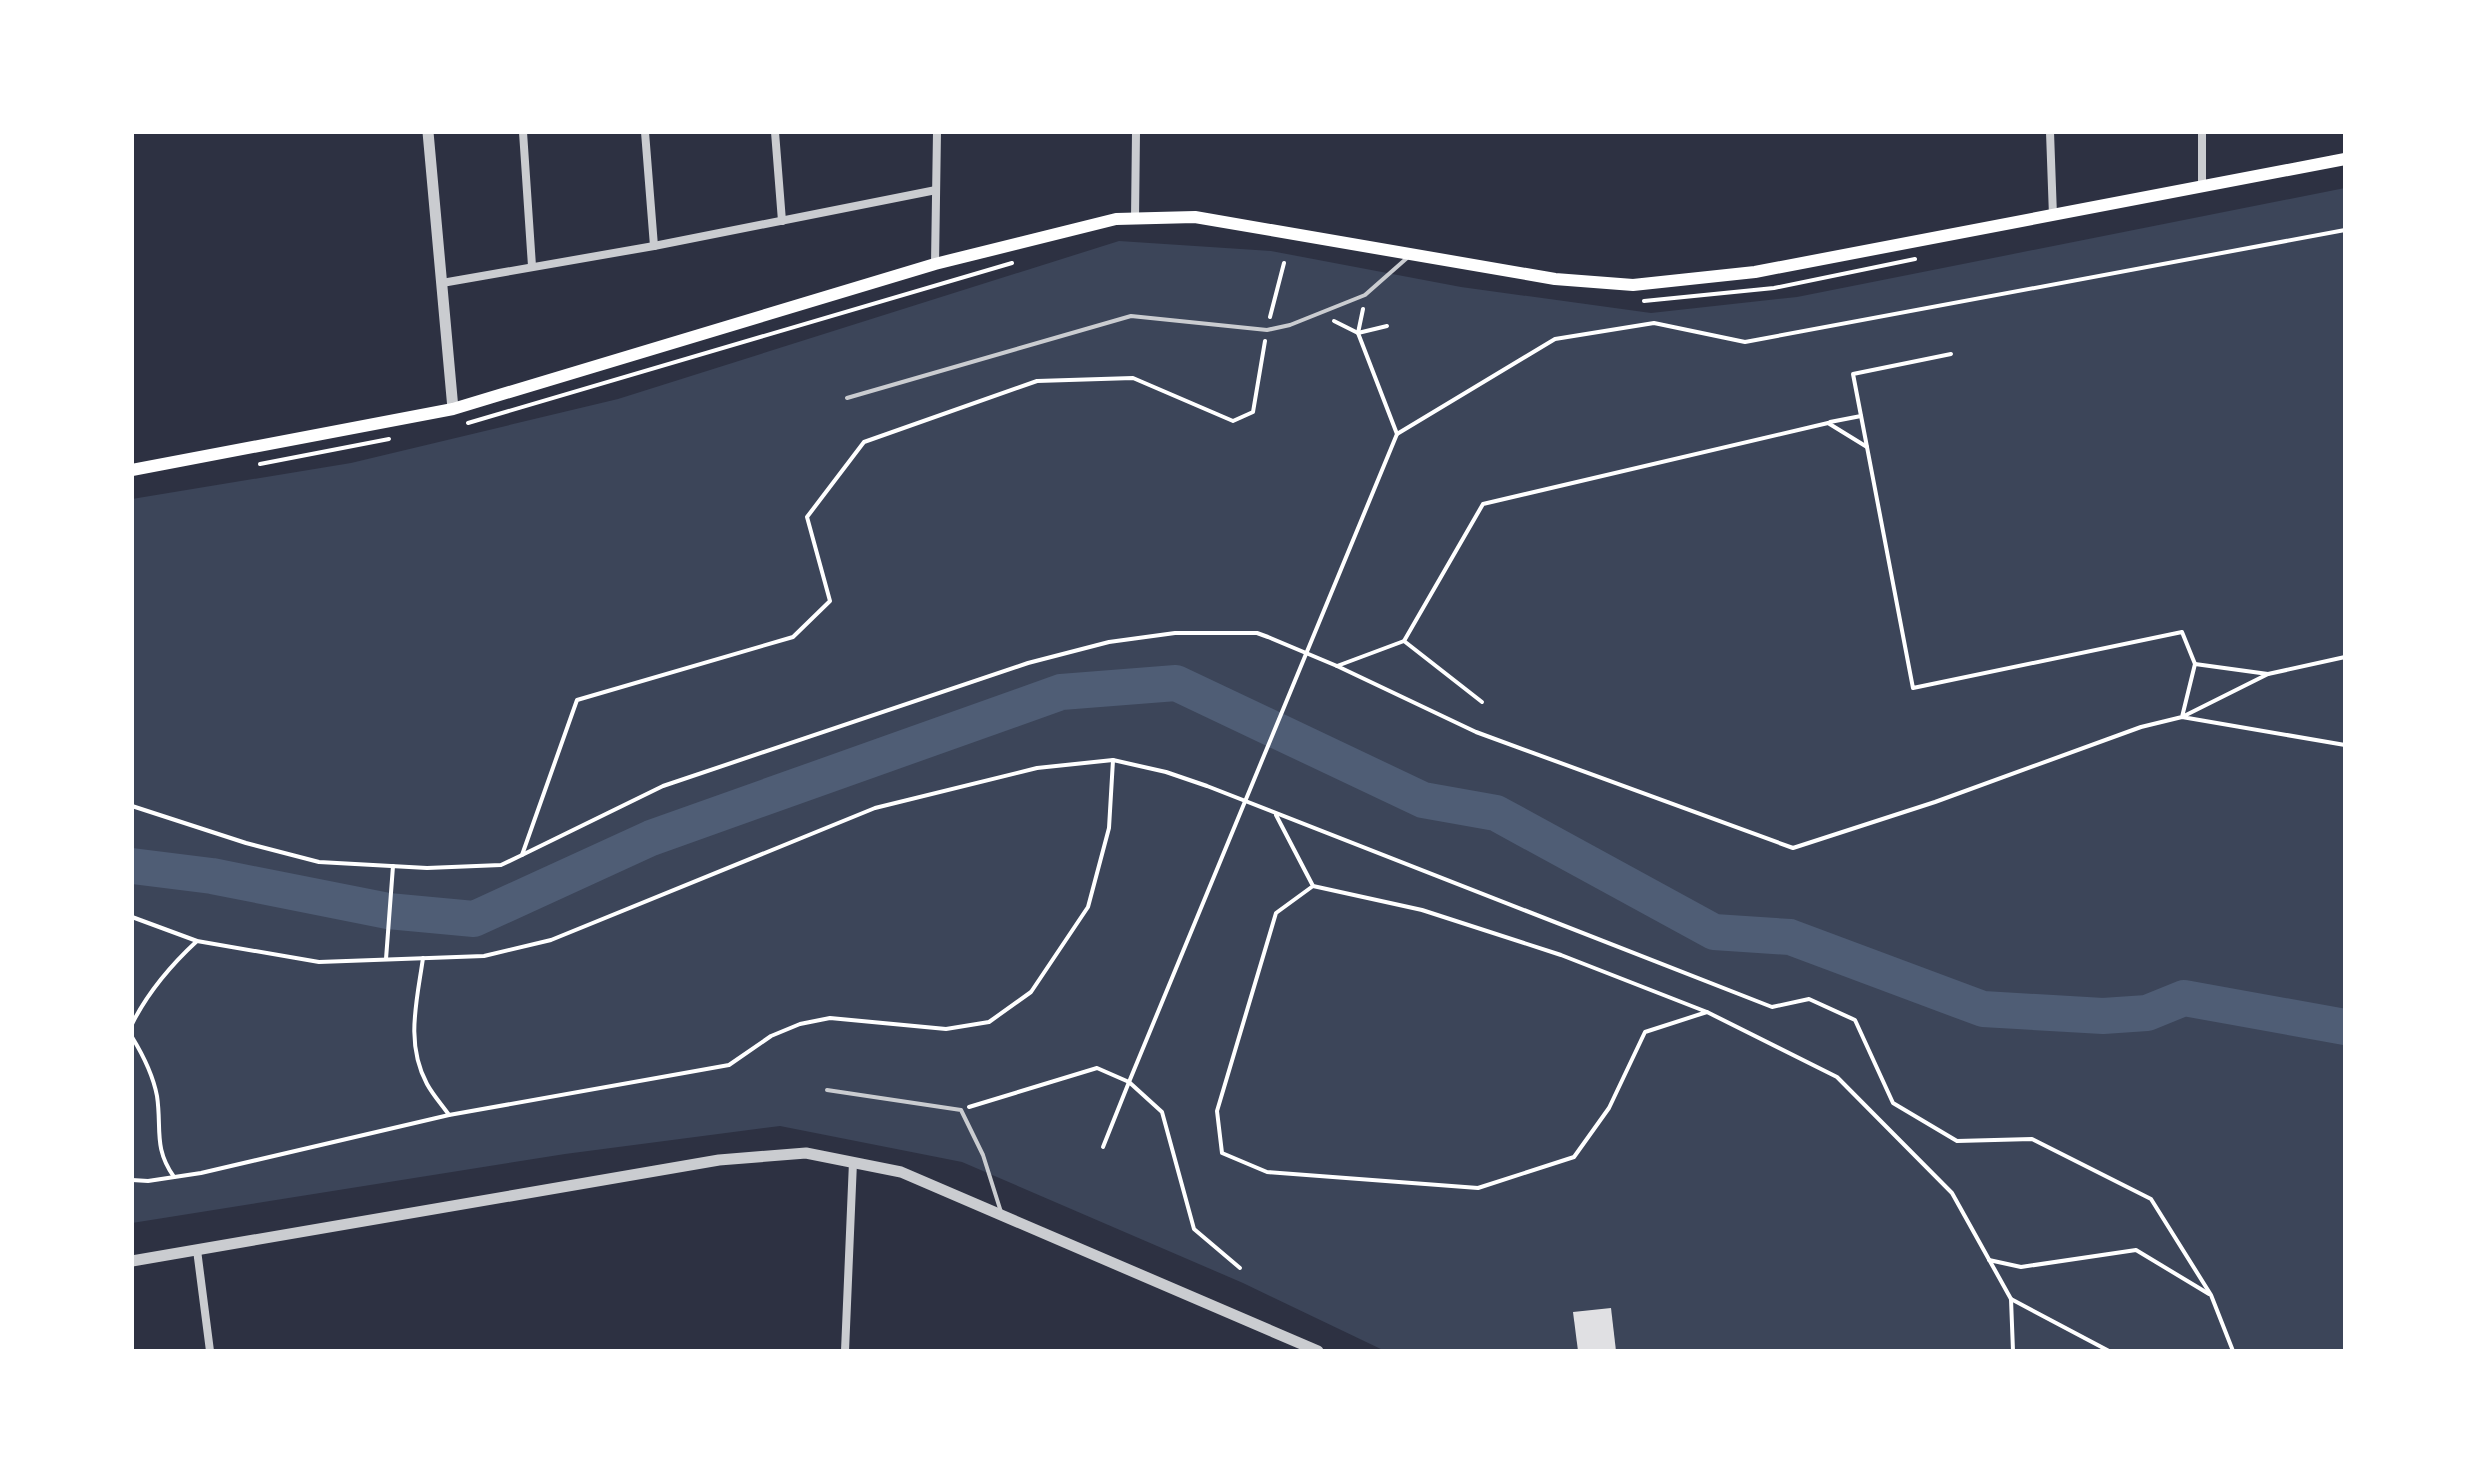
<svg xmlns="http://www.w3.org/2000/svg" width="2477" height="1483" viewBox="0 0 2477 1483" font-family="Karla,sans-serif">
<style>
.green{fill:#3c4559}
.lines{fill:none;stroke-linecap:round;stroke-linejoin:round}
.river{stroke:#4f5d75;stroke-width:36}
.building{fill:#e0e0e3}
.path{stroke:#fff;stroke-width:4}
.service{stroke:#caccd0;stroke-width:4}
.minor{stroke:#caccd0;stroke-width:8}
.tertiary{stroke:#caccd0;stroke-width:11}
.secondary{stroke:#fff;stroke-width:12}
</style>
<rect width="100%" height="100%" fill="#2d3142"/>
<!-- green -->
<path class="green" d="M2345 188V1351H1385L1243 1283 962 1162 780 1126 565 1154 132 1223V499L351 463 618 399 1119 241 1271 251 1461 287 1651 313 1797 297Z"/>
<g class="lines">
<!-- river -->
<path class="river" d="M132 866 212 876 388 911 474 919 651 838 1061 692 1176 683 1423 800 1496 813 1714 932 1790 937 1983 1009 2103 1016 2147 1013 2184 998 2345 1027"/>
</g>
<!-- building -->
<path class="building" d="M1611 1308 1616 1351H1578L1573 1312Z"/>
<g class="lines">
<!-- path -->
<g class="path">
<path d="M1644 301 1774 288 1915 259"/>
<path d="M1270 317 1284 263"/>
<path d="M1334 321 1358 333 1387 326"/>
<path d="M1830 422 1861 416"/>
<path d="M468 423 1012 263"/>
<path d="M1397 434 1555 339 1654 323 1745 342 2345 230"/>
<path d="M1867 447 1853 374 1951 354"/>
<path d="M260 464 389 439"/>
<path d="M1404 641 1482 702"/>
<path d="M1337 666 1404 641 1483 504 1828 423 1867 447 1913 688 2182 632 2195 664"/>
<path d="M2268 674 2345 657"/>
<path d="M132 806 246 843 319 862 427 868 501 865 522 855 577 700 793 637 830 601 807 517 864 442 1037 381 1133 378 1233 421 1253 412 1265 341"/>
<path d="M1276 815 1313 886 1422 910 1561 955 1707 1012 1645 1032 1609 1108 1574 1157 1478 1188 1267 1172 1222 1153 1217 1111 1276 913 1313 886"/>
<path d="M522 855 663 786 1028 663 1109 642 1175 633H1257L1268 637 1337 666 1476 732 1793 848 1935 802 2141 727 2182 717 2268 674 2195 664 2182 717 2345 745"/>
<path d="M132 917 197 941 319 962 484 956 551 940 875 808 1037 768 1113 760 1166 772 1207 786 1772 1007 1809 999 1855 1020 1893 1103 1957 1141 2032 1139 2151 1199 2211 1295 2233 1351"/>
<path d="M423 958C417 1001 405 1043 427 1084 433 1095 442 1105 449 1115"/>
<path d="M386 959 393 866"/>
<path d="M1707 1012 1837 1077 1952 1193 2011 1299 2013 1351"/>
<path d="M132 1024C148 992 171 965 197 941"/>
<path d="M132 1037C143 1055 153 1075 157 1096 162 1129 153 1147 174 1177"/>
<path d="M969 1107 1097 1068 1129 1082 1397 434 1358 333 1363 309"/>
<path d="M1103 1147 1129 1082 1162 1112 1194 1229 1240 1268"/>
<path d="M132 1180 148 1181 201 1173 449 1115 729 1065 771 1036 800 1024 830 1018 946 1029 989 1022 1031 992 1088 907 1109 828 1113 760"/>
<path d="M1989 1260 2021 1267 2136 1250 2209 1294"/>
<path d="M2011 1299 2109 1351"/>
</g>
<!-- service -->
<g class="service">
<path d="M847 398 1131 316 1267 330 1290 325 1365 295 1407 258"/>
<path d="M827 1090 961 1110 983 1155 1001 1212"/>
</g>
<!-- minor -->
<g class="minor">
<path d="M523 132 532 266"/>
<path d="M645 132 654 246"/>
<path d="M775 132 782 221"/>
<path d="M2050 132 2053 216"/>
<path d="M2202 132V188"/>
<path d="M1135 219 1136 132"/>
<path d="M935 264 937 132"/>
<path d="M442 283 654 246 936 190"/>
<path d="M197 1250 210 1351"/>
<path d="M845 1351 853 1162"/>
</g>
<!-- tertiary -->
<g class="tertiary">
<path d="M428 132 453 409"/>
<path d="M132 1261 719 1160 806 1153 901 1172 1318 1351"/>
</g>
<!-- secondary -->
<path class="secondary" d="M132 470 453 409 935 264 1116 219 1195 217 1555 279 1633 285 1755 272 2345 159"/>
</g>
<!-- border -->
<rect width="2477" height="1483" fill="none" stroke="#ffffff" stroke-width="268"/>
</svg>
